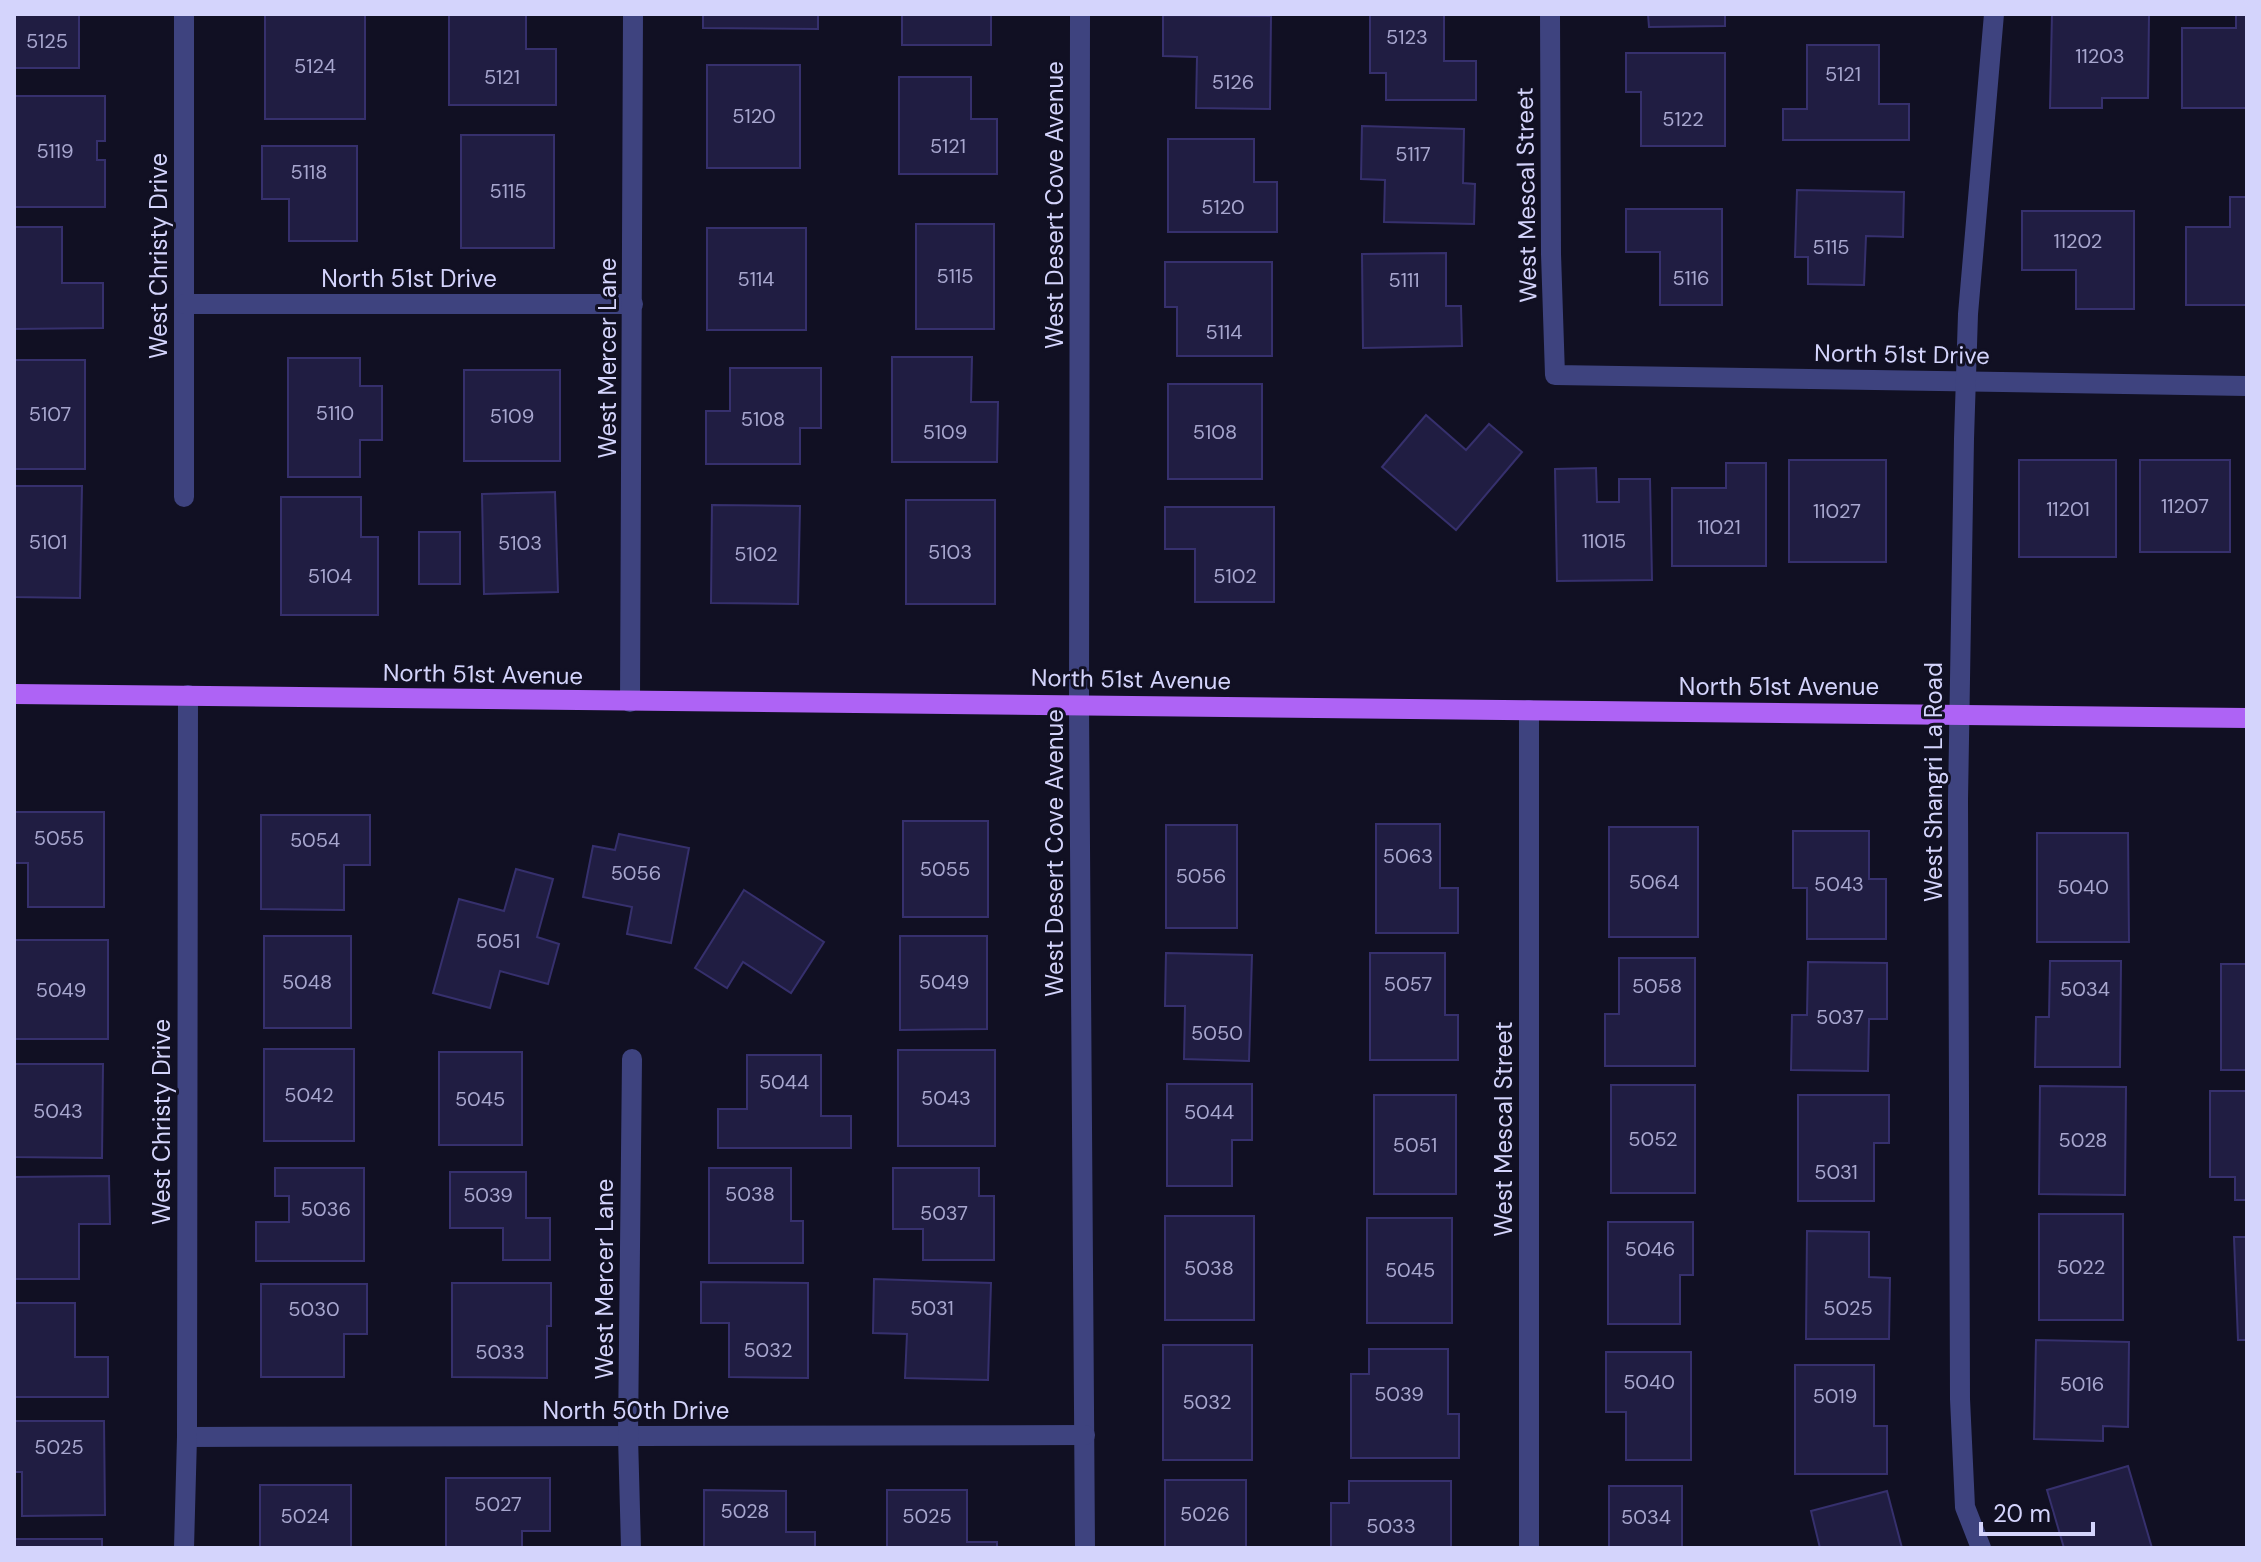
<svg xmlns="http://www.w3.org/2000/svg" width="2261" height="1562" viewBox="0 0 2261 1562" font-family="'DM Sans',sans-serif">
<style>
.building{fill:#201d42;stroke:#36306d;stroke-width:2}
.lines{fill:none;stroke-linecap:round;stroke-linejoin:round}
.minor{stroke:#3e437f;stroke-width:20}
.major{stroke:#ae63f5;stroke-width:20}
.labels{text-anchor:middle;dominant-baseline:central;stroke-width:6;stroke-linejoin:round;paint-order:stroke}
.number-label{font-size:20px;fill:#a7a6ce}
.street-label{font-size:24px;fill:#d4d4fc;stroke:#111023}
</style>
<rect width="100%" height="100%" fill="#111023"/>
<!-- building -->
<g class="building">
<path d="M14 14H101H79V68H14Z"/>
<rect x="265" y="14" width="100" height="105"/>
<path d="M449 14H526V49H556V105H449Z"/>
<path d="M703 14H818V29L703 28Z"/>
<rect x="902" y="14" width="89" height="31"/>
<path d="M1370 14H1444V61H1476V100H1386V73H1370Z"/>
<path d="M1648 14H1725V26L1649 27Z"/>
<path d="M2052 14H2149L2148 98H2102V108H2050Z"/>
<path d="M2236 14H2247V108H2182V28H2236Z"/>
<path d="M1163 15 1271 16 1270 109 1196 108 1197 57 1163 56Z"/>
<path d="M1807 45H1879V104H1909V140H1783V109H1807Z"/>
<path d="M1626 53H1725V146H1641V92H1626Z"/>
<rect x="707" y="65" width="93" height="103"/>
<path d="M899 77H971V119H997V174H899Z"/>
<path d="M14 96H105V141H97V160H105V207H14Z"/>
<path d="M1362 126 1464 129 1463 183 1475 184 1474 224 1384 222 1385 180 1361 179Z"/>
<rect x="461" y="135" width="93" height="113"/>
<path d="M1168 139H1254V182H1277V232H1168Z"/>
<path d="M262 146H357V241H289V199H262Z"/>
<path d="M1797 190 1904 192 1903 237 1866 236 1864 285 1808 284V257H1795Z"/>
<path d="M2230 197H2247V305H2186V227H2230Z"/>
<path d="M1626 209H1722V305H1660V252H1626Z"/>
<path d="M2022 211H2134V309H2076V270H2022Z"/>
<rect x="916" y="224" width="78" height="105"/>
<path d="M14 227H62V283H103V328L14 329Z"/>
<rect x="707" y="228" width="99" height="102"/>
<path d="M1446 253V306H1461L1462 346 1363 348 1362 254Z"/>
<path d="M1165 262H1272V356H1177V307H1165Z"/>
<path d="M892 357H972L971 402H998L997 462H892Z"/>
<path d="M288 358H360V386H382V440H360V477H288Z"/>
<rect x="14" y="360" width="71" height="109"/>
<path d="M730 368H821V428H800V464H706V411H730Z"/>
<rect x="464" y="370" width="96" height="91"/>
<rect x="1168" y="384" width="94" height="95"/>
<path d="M1426 415 1466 450 1489 424 1522 452 1456 530 1382 467Z"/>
<rect x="1789" y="460" width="97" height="102"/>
<rect x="2019" y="460" width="97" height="97"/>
<rect x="2140" y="460" width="90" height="92"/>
<path d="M1726 463H1766V566H1672V488H1726Z"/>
<path d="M1596 468 1597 502H1619V479H1650L1652 580 1557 581 1555 469Z"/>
<path d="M14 486H82L80 598 14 597Z"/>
<path d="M555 492 558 592 484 594 482 494Z"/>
<path d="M281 497H361V537H378V615H281Z"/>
<rect x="906" y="500" width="89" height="104"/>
<path d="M712 505 800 506 798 604 711 603Z"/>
<path d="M1165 507H1274V602H1195V549H1165Z"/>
<rect x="419" y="532" width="41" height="52"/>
<path d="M14 812H104V907H28V863H14Z"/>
<path d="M261 815H370V865H344V910L261 909Z"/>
<rect x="903" y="821" width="85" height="96"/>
<path d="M1376 824H1440V888H1458V933H1376Z"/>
<rect x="1166" y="825" width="71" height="103"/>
<rect x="1609" y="827" width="89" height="110"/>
<path d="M1793 831H1869V879H1886V939H1807V888H1793Z"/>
<path d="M2037 833H2128L2129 942H2037Z"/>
<path d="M619 834 689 848 671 943 627 934 632 907 583 897 593 846 615 850Z"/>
<path d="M516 869 553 879 537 937 559 944 548 984 500 971 490 1008 433 993 459 899 504 911Z"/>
<path d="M744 890 824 942 791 993 743 962 727 988 695 968Z"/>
<rect x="264" y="936" width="87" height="92"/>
<path d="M900 936H987V1029L900 1030Z"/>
<rect x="14" y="940" width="94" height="99"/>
<path d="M1166 953 1252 955 1249 1061 1184 1059 1185 1006H1165Z"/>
<path d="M1370 953H1445V1015H1458V1060H1370Z"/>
<path d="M1619 958H1695V1066H1605V1014H1619Z"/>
<path d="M2050 961H2121L2120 1067H2035L2036 1017H2049Z"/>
<path d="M1808 962 1887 963V1019H1869L1868 1071 1791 1070 1792 1015H1807Z"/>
<rect x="2221" y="964" width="26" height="106"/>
<rect x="264" y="1049" width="90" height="92"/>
<rect x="898" y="1050" width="97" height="96"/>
<rect x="439" y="1052" width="83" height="93"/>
<path d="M747 1055H821V1116H851V1148H718V1109H747Z"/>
<path d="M14 1064H103L102 1158 14 1157Z"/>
<path d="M1167 1084H1252V1140H1232V1186H1167Z"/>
<rect x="1611" y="1085" width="84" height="108"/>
<path d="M2040 1086 2126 1087 2125 1195 2039 1194Z"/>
<path d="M2210 1091H2247V1200H2235V1177H2210Z"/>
<rect x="1374" y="1095" width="82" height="99"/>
<path d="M1798 1095H1889V1143H1874V1201H1798Z"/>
<path d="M275 1168H364V1261H256V1222H289V1196H275Z"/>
<path d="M709 1168H791V1221H803V1263H709Z"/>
<path d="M893 1168H979V1196H994V1260H923V1229H893Z"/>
<path d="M450 1172H526V1218H550V1260H503V1228H450Z"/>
<path d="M109 1176 110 1224H79V1279H14V1177Z"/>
<rect x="2039" y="1214" width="84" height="106"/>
<rect x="1165" y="1216" width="89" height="104"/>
<rect x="1367" y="1218" width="85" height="105"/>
<path d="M1608 1222H1693V1275H1680V1324H1608Z"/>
<path d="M1807 1231 1869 1232V1277L1890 1278 1889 1339H1806Z"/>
<path d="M2234 1237H2247V1340H2238Z"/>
<path d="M874 1279 991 1283 988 1380 905 1378 907 1334 873 1333Z"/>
<path d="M701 1282 808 1283V1378L729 1377V1323H701Z"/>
<path d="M452 1283H551V1326H547V1378L452 1377Z"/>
<path d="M261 1284H367V1334H344V1377H261Z"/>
<path d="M14 1303H75V1357H108V1397H14Z"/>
<path d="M2036 1340 2129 1342 2128 1427 2103 1426V1441L2034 1439Z"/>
<rect x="1163" y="1345" width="89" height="115"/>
<path d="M1369 1349H1448V1414H1459V1458H1351V1374H1369Z"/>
<path d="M1606 1352H1691V1460H1626V1412H1606Z"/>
<path d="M1795 1365H1874V1426H1887V1474H1795Z"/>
<path d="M14 1421H104L105 1515 22 1516V1472H14Z"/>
<path d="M2128 1466 2152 1548H2064L2047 1490Z"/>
<path d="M446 1478H550V1531H522V1548H446Z"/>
<rect x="1165" y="1480" width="81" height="68"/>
<path d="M1349 1481H1451V1548H1331V1503H1349Z"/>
<rect x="260" y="1485" width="91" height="63"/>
<rect x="1609" y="1486" width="73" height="62"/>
<path d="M704 1490 786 1491V1532H815V1548H704Z"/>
<path d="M887 1490H967V1542H997V1548H887Z"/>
<path d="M1887 1491 1902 1548H1820L1811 1511Z"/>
<rect x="14" y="1539" width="88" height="9"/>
</g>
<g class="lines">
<!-- minor -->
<g class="minor">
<path d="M184 14V497"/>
<path d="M1080 14 1079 705 1085 1548"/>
<path d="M1550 14 1551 254 1555 375 2247 386"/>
<path d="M184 304H633"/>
<path d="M630 702 633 14"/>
<path d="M1529 710V1548"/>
<path d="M187 1437 1085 1435"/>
<path d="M184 1548 187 1437 188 695"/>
<path d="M631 1548 628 1436 632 1059"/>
<path d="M1981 1548 1965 1507 1960 1399 1958 800 1964 439 1968 314 1994 14"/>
</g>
<!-- major -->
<path class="major" d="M14 694 2247 718"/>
</g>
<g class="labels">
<!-- number labels -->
<g class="number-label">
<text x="1407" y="37">5123</text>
<text x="47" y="41">5125</text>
<text x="2100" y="56">11203</text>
<text x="315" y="66">5124</text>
<text x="1843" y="74">5121</text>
<text x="502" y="77">5121</text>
<text x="1233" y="82">5126</text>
<text x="754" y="116">5120</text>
<text x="1683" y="119">5122</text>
<text x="948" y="146">5121</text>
<text x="55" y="151">5119</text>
<text x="1413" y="154">5117</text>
<text x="309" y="172">5118</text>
<text x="508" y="191">5115</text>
<text x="1223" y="207">5120</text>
<text x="2078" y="241">11202</text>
<text x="1831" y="247">5115</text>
<text x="955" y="276">5115</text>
<text x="1691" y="278">5116</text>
<text x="756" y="279">5114</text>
<text x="1404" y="280">5111</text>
<text x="1224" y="332">5114</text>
<text x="335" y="413">5110</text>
<text x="50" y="414">5107</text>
<text x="512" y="416">5109</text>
<text x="763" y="419">5108</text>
<text x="945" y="432">5109</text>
<text x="1215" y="432">5108</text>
<text x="2185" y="506">11207</text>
<text x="2068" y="509">11201</text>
<text x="1837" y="511">11027</text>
<text x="1719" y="527">11021</text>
<text x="1604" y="541">11015</text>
<text x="48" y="542">5101</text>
<text x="520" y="543">5103</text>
<text x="950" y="552">5103</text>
<text x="756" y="554">5102</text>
<text x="330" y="576">5104</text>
<text x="1235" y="576">5102</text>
<text x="59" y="838">5055</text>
<text x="315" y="840">5054</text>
<text x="1408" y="856">5063</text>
<text x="945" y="869">5055</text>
<text x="636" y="873">5056</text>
<text x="1201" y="876">5056</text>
<text x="1654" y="882">5064</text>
<text x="1839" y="884">5043</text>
<text x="2083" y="887">5040</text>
<text x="498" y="941">5051</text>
<text x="307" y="982">5048</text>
<text x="944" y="982">5049</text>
<text x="1408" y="984">5057</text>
<text x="1657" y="986">5058</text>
<text x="2085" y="989">5034</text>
<text x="61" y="990">5049</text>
<text x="1840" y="1017">5037</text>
<text x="1217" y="1033">5050</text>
<text x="784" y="1082">5044</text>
<text x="309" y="1095">5042</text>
<text x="946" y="1098">5043</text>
<text x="480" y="1099">5045</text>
<text x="58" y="1111">5043</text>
<text x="1209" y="1112">5044</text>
<text x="1653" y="1139">5052</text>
<text x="2083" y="1140">5028</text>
<text x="1415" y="1145">5051</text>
<text x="1836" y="1172">5031</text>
<text x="750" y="1194">5038</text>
<text x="488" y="1195">5039</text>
<text x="326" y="1209">5036</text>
<text x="944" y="1213">5037</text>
<text x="1650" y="1249">5046</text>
<text x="2081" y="1267">5022</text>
<text x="1209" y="1268">5038</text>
<text x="1410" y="1270">5045</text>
<text x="932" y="1308">5031</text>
<text x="1848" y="1308">5025</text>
<text x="314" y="1309">5030</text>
<text x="768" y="1350">5032</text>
<text x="500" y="1352">5033</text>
<text x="1649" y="1382">5040</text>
<text x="2082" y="1384">5016</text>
<text x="1399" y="1394">5039</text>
<text x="1835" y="1396">5019</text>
<text x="1207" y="1402">5032</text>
<text x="59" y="1447">5025</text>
<text x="498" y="1504">5027</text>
<text x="745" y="1511">5028</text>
<text x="1205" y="1514">5026</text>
<text x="305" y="1516">5024</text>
<text x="927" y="1516">5025</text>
<text x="1646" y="1517">5034</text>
<text x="1391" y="1526">5033</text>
</g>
<!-- street labels -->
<g class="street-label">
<text transform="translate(1526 195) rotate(-91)">West Mescal Street</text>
<text transform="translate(1054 205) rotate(-90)">West Desert Cove Avenue</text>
<text transform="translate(158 256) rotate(-90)">West Christy Drive</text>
<text x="409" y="278">North 51st Drive</text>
<text transform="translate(1902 354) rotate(1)">North 51st Drive</text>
<text transform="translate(607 358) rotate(-90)">West Mercer Lane</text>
<text transform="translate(483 674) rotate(1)">North 51st Avenue</text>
<text transform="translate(1131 679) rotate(1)">North 51st Avenue</text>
<text x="1779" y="686">North 51st Avenue</text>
<text transform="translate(1933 782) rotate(-90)">West Shangri La Road</text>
<text transform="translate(1054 853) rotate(-90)">West Desert Cove Avenue</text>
<text transform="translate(161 1122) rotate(-90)">West Christy Drive</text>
<text transform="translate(1503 1129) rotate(-90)">West Mescal Street</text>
<text transform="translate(604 1279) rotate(-90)">West Mercer Lane</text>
<text x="636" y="1410">North 50th Drive</text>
</g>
</g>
<!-- border -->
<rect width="2261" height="1562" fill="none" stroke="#d4d4fc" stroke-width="32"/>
<!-- scale -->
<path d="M1981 1522v12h112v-12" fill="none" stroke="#d4d4fc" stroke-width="4"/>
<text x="1993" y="1522" font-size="24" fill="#d4d4fc" stroke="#111023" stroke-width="6" paint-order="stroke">20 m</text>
</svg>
